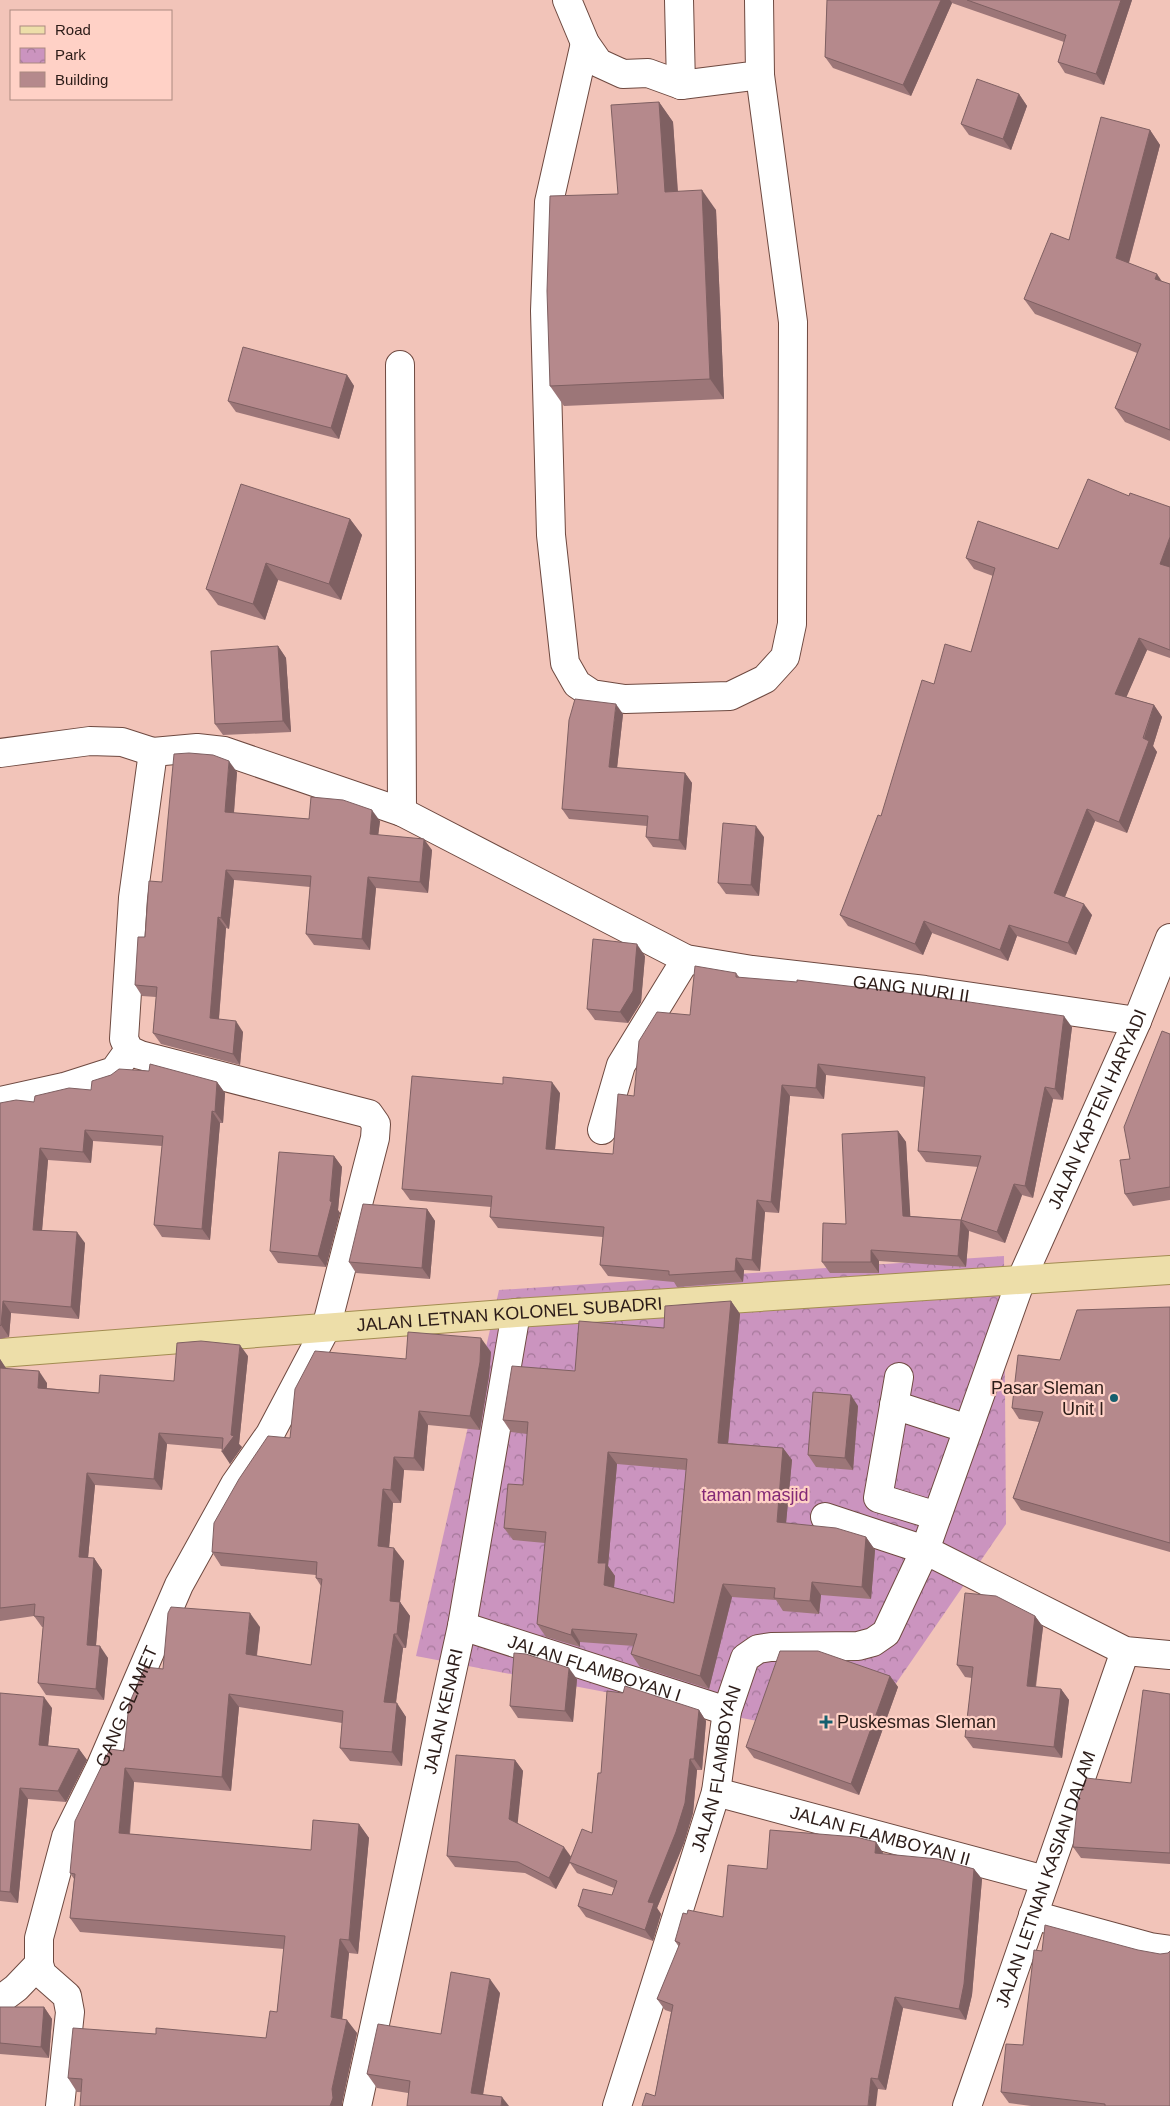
<svg xmlns="http://www.w3.org/2000/svg" width="1170" height="2106" viewBox="0 0 1170 2106" font-family="Arial,sans-serif">
<style>
.park{fill:url(#park-crowns)}
.lines{fill:none;stroke-linecap:round;stroke-linejoin:round}
.minor-casing{stroke:#6e4940;stroke-width:30}
.major-casing{stroke:#a28c51;stroke-width:30}
.minor{stroke:#fff;stroke-width:28}
.major{stroke:#eddea9;stroke-width:28}
.wall{fill:#9c7678;fill-rule:evenodd}
.shaded-wall{fill:#7f6062}
.building{fill:#b5898c;stroke:#7f6062;fill-rule:evenodd}
.poi-dot{fill:#155f6e;stroke:#ffd1c6;stroke-width:2}
.labels{text-anchor:middle;dominant-baseline:central;stroke-width:4.5;stroke-linejoin:round;paint-order:stroke}
.street-label{font-size:18px;fill:#2c1c18;stroke:#ffd1c6}
.poi-label{font-size:18px;fill:#2c1c18;stroke:#ffd1c6;text-anchor:end}
.park-label{font-size:18px;fill:#832976;stroke:#ffd1c6}
</style>
<defs>
<pattern id="park-crowns" width="20" height="18" patternUnits="userSpaceOnUse" patternTransform="scale(1.25)"><rect width="20" height="18" fill="#cb94bf"/><path d="M2 6a3 3 0 1 1 6 0M12 15a3 3 0 1 1 6 0" fill="none" stroke="#a5789a"/></pattern>
</defs>
<rect width="100%" height="100%" fill="#f2c4b9"/>
<!-- park -->
<path class="park" d="M1004 1256 1006 1524 857 1740 416 1656 499 1290Z"/>
<g class="lines">
<defs>
<g id="minor">
<path d="M567 0 585 43 599 63 623 74 648 73 681 85 760 75 759 0"/>
<path d="M679 0 681 85"/>
<path d="M585 43 549 202 545 311 551 535 565 663 577 684 592 694 625 699 730 696 765 679 785 657 792 624 793 322 760 75"/>
<path d="M400 365 402 812"/>
<path d="M0 753 90 741 122 742 153 752"/>
<path d="M0 1101 64 1087 114 1071 129 1050"/>
<path d="M602 1130 621 1065 686 959"/>
<path d="M899 1377 878 1498 937 1516"/>
<path d="M894 1405 968 1429"/>
<path id="s1" d="M825 1517 925 1550 1021 1280 1137 1021 1170 938"/>
<path id="s2" d="M462 1626 727 1711"/>
<path id="s3" d="M716 1792 1045 1880"/>
<path d="M1033 1915 1150 1947 1170 1950"/>
<path d="M0 2000 16 1988 39 1964"/>
<path id="s4" d="M60 2106 70 2012 67 1996 42 1974 39 1964V1938L66 1837 100 1768 179 1585 235 1484 270 1434 326 1328 375 1138 376 1124 369 1114 140 1055 129 1050 124 1039 133 898 153 752 197 748 224 751 402 812 686 959 752 970 925 990 1137 1021"/>
<path id="s5" d="M357 2106 462 1626 516 1313"/>
<path id="s6" d="M617 2106 716 1792 727 1711 745 1658 758 1649 771 1647 858 1646 873 1642 886 1633 925 1550 1125 1651 1170 1655"/>
<path id="s7" d="M967 2106 1125 1651"/>
</g>
<g id="major">
<path id="s8" d="M0 1353 516 1313 1170 1270"/>
</g>
</defs>
<!-- minor casing -->
<use href="#minor" class="minor-casing"/>
<!-- major casing -->
<use href="#major" class="major-casing"/>
<!-- minor -->
<use href="#minor" class="minor"/>
<!-- major -->
<use href="#major" class="major"/>
</g>
<!-- wall -->
<g class="wall">
<path d="M827 0H1132L1104 85 1065 73 1058 62 1064 42 952 3 911 96 833 68 825 57Z"/>
<path d="M1019 94 1027 106 1011 150 969 135 961 124Z"/>
<path d="M659 102 673 122 678 191 716 210 724 399 564 406 550 386 618 194Z"/>
<path d="M1150 130 1160 145 1129 263 1162 282 1170 284V441L1125 422 1115 408 1137 353 1035 314 1024 299Z"/>
<path d="M347 375 354 386 339 439 236 412 228 401Z"/>
<path d="M1129 496 1170 507V658L1147 650 1126 697 1154 705 1162 717 1153 746 1157 752 1127 833 1095 821 1065 897 1092 915 1076 955 1017 936 1008 961 932 933 923 955 848 926 840 915 881 816 934 684 971 652 993 576 974 569 966 558 1058 549Z"/>
<path d="M350 519 362 535 341 600 278 580 265 620 218 605 206 589Z"/>
<path d="M278 646 286 658 291 732 223 735 215 724Z"/>
<path d="M623 714 617 768 685 773 692 783 686 850 653 847 646 837 647 826 569 819 562 809Z"/>
<path d="M237 772 234 813 309 819 380 821 378 835 432 850 428 893 376 888 370 950 314 945 306 934 310 887 234 880 229 929 226 928 219 1019 243 1032 240 1065 161 1044 153 1033 156 997 142 996 135 985 145 937 162 882Z"/>
<path d="M764 837 759 896 726 894 718 883Z"/>
<path d="M645 956 641 1002 628 1023 595 1020 587 1009Z"/>
<path d="M736 973 740 978 1072 1027 1063 1100 1053 1099 1033 1198 1022 1195 1005 1243 969 1231 966 1267 879 1261V1273H830L822 1262 846 1224 898 1131 906 1142 910 1216 961 1220 978 1167 926 1162 918 1151 924 1087 826 1075 824 1099 790 1096 779 1213 765 1212 760 1271 744 1270 743 1282 677 1287 674 1282 608 1276 600 1265 603 1237 498 1228 490 1217 491 1207 410 1200 402 1189 560 1093 555 1149 613 1154 634 1096 690 1015Z"/>
<path d="M1170 1034V1200L1133 1206 1125 1194 1130 1159Z"/>
<path d="M217 1082 225 1093 223 1123H220L210 1240 162 1237 154 1225 162 1146 93 1141 91 1163 48 1160 42 1231 85 1243 79 1319 11 1313 9 1337 0 1339V1103L34 1102 91 1090Z"/>
<path d="M334 1156 342 1167 338 1210 340 1213 326 1267 278 1263 270 1251Z"/>
<path d="M427 1209 435 1221 430 1279 356 1273 349 1262Z"/>
<path d="M731 1301 740 1314 728 1443 783 1448 792 1460 786 1523 866 1537 875 1550 871 1599 821 1595 819 1614 783 1611 776 1600 732 1597 709 1689 640 1667 631 1654 634 1646 580 1642V1647L546 1637 537 1624 545 1543 513 1540 504 1528 523 1485 527 1434 511 1432 503 1420 575 1371 664 1328ZM617 1464 686 1470 674 1603 614 1588 615 1576 608 1566Z"/>
<path d="M1170 1307V1552L1021 1510 1013 1498 1039 1422 1019 1419 1012 1408 1060 1360Z"/>
<path d="M491 1352 489 1376 480 1430 428 1425 424 1471 404 1470 401 1503H393L389 1547 404 1561 400 1602 410 1616 406 1648H403L396 1703 406 1717 402 1766 350 1761 340 1748 342 1723 239 1707 231 1791 134 1782 130 1834 311 1850 359 1824 369 1838 358 1954 349 1953 342 2019 357 2033 342 2103 77 2092 68 2078 156 2034 266 2038 277 2012 284 1949 80 1932 70 1918 74 1879 70 1873 124 1751 163 1669 260 1627 257 1656 311 1665 321 1586 316 1578V1575L221 1566 212 1552 290 1438 406 1359Z"/>
<path d="M248 1356 239 1444 242 1447 230 1464 223 1449 167 1444 162 1490 95 1485 88 1558H94L102 1570 96 1646 108 1658 104 1700 46 1695 38 1683 43 1627H42L34 1616 0 1621V1359L6 1369 47 1383V1388L99 1393 174 1381Z"/>
<path d="M858 1406 853 1470 816 1467 808 1455Z"/>
<path d="M1035 1616 1043 1627 1036 1687 1061 1689 1069 1700 1062 1758 973 1748 965 1737 972 1678 965 1677 957 1665Z"/>
<path d="M890 1676 898 1687 859 1795 754 1758 746 1747Z"/>
<path d="M577 1679 573 1722 518 1718 510 1706Z"/>
<path d="M0 1693 52 1708 48 1746 79 1749 87 1760 66 1802 28 1799 18 1903 0 1901Z"/>
<path d="M1170 1694V1864L1081 1858 1073 1847 1131 1783Z"/>
<path d="M699 1710 706 1721 702 1770H697L693 1813 684 1843 657 1908 661 1914 653 1941 586 1917 578 1906 612 1895 614 1888 577 1873 570 1863 556 1889 525 1873 455 1867 447 1856 515 1760 523 1771 517 1823 571 1857 592 1833 601 1773Z"/>
<path d="M876 1842 883 1853V1854L974 1869 982 1879 972 1995 966 2020 903 2008 886 2090 878 2089 655 2096 671 2012 665 2010 657 1999 679 1947 675 1941 687 1914 723 1917 767 1869Z"/>
<path d="M500 1993 483 2095 408 2093 377 2088 367 2074 441 2034Z"/>
<path d="M0 2007H44L52 2019 49 2058 0 2054Z"/>
<path d="M1023 2045 1170 2106H1031L1009 2103 1001 2092Z"/>
</g>
<!-- shaded-wall -->
<g class="shaded-wall">
<path d="M941 0H950L952 3 911 96 903 85Z"/>
<path d="M1121 0H1132L1104 85 1096 74Z"/>
<path d="M1019 94 1027 106 1011 150 1003 139Z"/>
<path d="M659 102 673 122 679 212 665 192Z"/>
<path d="M1150 130 1160 145 1126 273 1116 258Z"/>
<path d="M702 190 716 210 724 399 710 379Z"/>
<path d="M1157 274 1167 289 1155 279Z"/>
<path d="M347 375 354 386 339 439 331 428Z"/>
<path d="M350 519 362 535 341 600 329 584Z"/>
<path d="M1170 537V569L1160 564Z"/>
<path d="M266 563 278 580 265 620 253 604Z"/>
<path d="M1139 638 1147 650 1123 705 1115 694Z"/>
<path d="M278 646 286 658 291 732 283 721Z"/>
<path d="M616 704 623 714 616 777 609 767Z"/>
<path d="M1154 705 1162 717 1153 746 1157 752 1127 833 1119 822Z"/>
<path d="M229 761 237 772 233 823 225 812Z"/>
<path d="M685 773 692 783 686 850 679 840Z"/>
<path d="M1087 809 1095 821 1062 904 1054 893Z"/>
<path d="M372 810 380 821 377 845 370 834Z"/>
<path d="M756 826 764 837 759 896 751 885Z"/>
<path d="M424 839 432 850 428 893 420 882Z"/>
<path d="M226 870 234 880 229 929 221 918Z"/>
<path d="M368 877 376 888 370 950 362 939Z"/>
<path d="M1084 904 1092 915 1076 955 1068 943Z"/>
<path d="M218 917 226 928 218 1029 210 1018Z"/>
<path d="M924 921 932 933 923 955 915 944Z"/>
<path d="M1009 925 1017 936 1008 961 1000 950Z"/>
<path d="M637 944 645 956 641 1002 628 1023 620 1012Z"/>
<path d="M1064 1016 1072 1027 1063 1100 1055 1089Z"/>
<path d="M236 1021 243 1032 240 1065 233 1054Z"/>
<path d="M818 1064 826 1075 824 1099 816 1088Z"/>
<path d="M217 1082 225 1093 223 1123 215 1112Z"/>
<path d="M552 1082 560 1093 554 1160 546 1149Z"/>
<path d="M782 1085 790 1096 779 1213 771 1202Z"/>
<path d="M1045 1087 1053 1099 1033 1198 1025 1186Z"/>
<path d="M212 1111 220 1123 210 1240 202 1229Z"/>
<path d="M85 1130 93 1141 91 1163 83 1152Z"/>
<path d="M898 1131 906 1142 911 1227 903 1216Z"/>
<path d="M40 1148 48 1160 41 1242 33 1230Z"/>
<path d="M334 1156 342 1167 338 1210 340 1213 326 1267 318 1256 330 1201Z"/>
<path d="M1014 1184 1022 1195 1005 1243 997 1232Z"/>
<path d="M757 1200 765 1212 760 1271 752 1260Z"/>
<path d="M427 1209 435 1221 430 1279 422 1268Z"/>
<path d="M961 1220 969 1231 966 1267 958 1256Z"/>
<path d="M77 1232 85 1243 79 1319 71 1307Z"/>
<path d="M871 1250 879 1261V1273L871 1262Z"/>
<path d="M736 1258 744 1270 743 1282 735 1271Z"/>
<path d="M3 1301 11 1313 9 1337 1 1325Z"/>
<path d="M731 1301 740 1314 727 1455 718 1443Z"/>
<path d="M481 1338 491 1352 489 1376 480 1430 470 1416Z"/>
<path d="M240 1345 248 1356 239 1444 242 1447 230 1464 222 1452 231 1435Z"/>
<path d="M0 1359 6 1368 5 1379 0 1372Z"/>
<path d="M39 1371 47 1383 46 1399 38 1388Z"/>
<path d="M851 1395 858 1406 853 1470 845 1458Z"/>
<path d="M419 1411 428 1425 424 1471 414 1458Z"/>
<path d="M159 1433 167 1444 162 1490 154 1479Z"/>
<path d="M783 1448 792 1460 785 1534 777 1522Z"/>
<path d="M608 1452 617 1464 608 1566 615 1576 613 1598 604 1585 598 1563Z"/>
<path d="M394 1457 404 1470 401 1503 391 1490Z"/>
<path d="M87 1473 95 1485 87 1568 79 1557Z"/>
<path d="M383 1489 393 1503 388 1560 378 1546Z"/>
<path d="M866 1537 875 1550 871 1599 862 1587Z"/>
<path d="M394 1548 404 1561 400 1602 410 1616 406 1648 397 1634 390 1601Z"/>
<path d="M94 1558 102 1570 95 1657 87 1645Z"/>
<path d="M812 1582 821 1595 819 1614 810 1601Z"/>
<path d="M723 1584 732 1597 709 1689 700 1676Z"/>
<path d="M250 1613 260 1627 255 1668 246 1654Z"/>
<path d="M1035 1616 1043 1627 1034 1697 1027 1686Z"/>
<path d="M572 1629 580 1642V1647L571 1635Z"/>
<path d="M394 1634 403 1648 394 1716 384 1702Z"/>
<path d="M100 1646 108 1658 104 1700 96 1689Z"/>
<path d="M569 1668 577 1679 573 1722 565 1711Z"/>
<path d="M890 1676 898 1687 859 1795 851 1784Z"/>
<path d="M1061 1689 1069 1700 1062 1758 1054 1747Z"/>
<path d="M229 1694 239 1707 231 1791 222 1777Z"/>
<path d="M44 1697 52 1708 47 1756 39 1745Z"/>
<path d="M397 1703 406 1717 402 1766 392 1752Z"/>
<path d="M699 1710 706 1721 702 1770 694 1759Z"/>
<path d="M79 1749 87 1760 66 1802 58 1791Z"/>
<path d="M690 1759 697 1770 693 1813 684 1843 657 1908 661 1914 653 1941 645 1930 648 1902Z"/>
<path d="M515 1760 523 1771 517 1830 509 1819Z"/>
<path d="M125 1768 134 1782 128 1847 119 1833Z"/>
<path d="M20 1788 28 1799 18 1903 10 1892Z"/>
<path d="M359 1824 369 1838 358 1954 349 1940Z"/>
<path d="M876 1842 883 1853 882 1864 875 1853Z"/>
<path d="M564 1847 572 1858 556 1889 549 1878Z"/>
<path d="M974 1869 982 1879 972 1995 966 2020 959 2009Z"/>
<path d="M340 1939 349 1953 341 2031 331 2017Z"/>
<path d="M490 1979 500 1993 481 2106 471 2093Z"/>
<path d="M895 1997 903 2008 886 2090 878 2079Z"/>
<path d="M44 2007 52 2019 49 2058 41 2047Z"/>
<path d="M347 2020 357 2033 342 2103V2106H330L332 2089Z"/>
<path d="M871 2078 878 2089 876 2106H868Z"/>
<path d="M502 2097 509 2106H501Z"/>
</g>
<!-- building -->
<g class="building">
<path d="M827 0H941L903 85 825 57Z"/>
<path d="M967 0H1121L1096 74 1058 62 1066 35Z"/>
<path d="M977 79 1019 94 1003 139 961 124Z"/>
<path d="M659 102 665 192 702 190 710 379 550 386 547 291 550 196 618 194 611 105Z"/>
<path d="M1101 117 1150 130 1116 258 1157 274 1155 279 1170 284V430L1115 408 1141 344 1024 299 1051 233 1069 240Z"/>
<path d="M243 347 347 375 331 428 228 401Z"/>
<path d="M1088 479 1129 496 1130 493 1170 507V537L1160 564 1170 567V650L1139 638 1115 694 1154 705 1143 738 1149 741 1119 822 1087 809 1054 893 1084 904 1068 943 1009 925 1000 950 924 921 915 944 840 915 878 815 881 816 922 680 934 684 945 644 971 652 995 568 966 558 978 521 1058 549Z"/>
<path d="M241 484 350 519 329 584 266 563 253 604 206 589Z"/>
<path d="M278 646 283 721 215 724 211 651Z"/>
<path d="M575 699 616 704 609 767 685 773 679 840 646 837 648 816 562 809 569 720Z"/>
<path d="M189 753 213 755 229 761 225 812 309 819 311 797 343 800 372 810 370 834 424 839 420 882 368 877 362 939 306 934 311 876 226 870 221 918 218 917 210 1018 236 1021 233 1054 153 1033 157 987 135 985 138 937H145L149 881 162 882 174 754Z"/>
<path d="M723 823 756 826 751 885 718 883Z"/>
<path d="M593 939 637 944 633 991 620 1012 587 1009Z"/>
<path d="M695 966 736 973V977L797 982V980L915 994 1064 1016 1055 1089 1045 1087 1025 1186 1014 1184 997 1232 961 1220 981 1156 918 1151 925 1077 818 1064 816 1088 782 1085 771 1202 757 1200 752 1260 736 1258 735 1271 669 1275V1271L600 1265 604 1227 490 1217 492 1196 402 1189 412 1076 503 1084V1077L552 1082 546 1149 613 1154 618 1094 634 1096 639 1041 657 1012 690 1015Z"/>
<path d="M1162 1031 1170 1034V1187L1125 1194 1120 1160 1130 1159 1124 1127Z"/>
<path d="M150 1064 217 1082 215 1112 212 1111 202 1229 154 1225 163 1136 85 1130 83 1152 40 1148 33 1230 77 1232 71 1307 3 1301 1 1325 0 1326V1103L16 1100 34 1102 35 1096 69 1088 91 1090 92 1081 111 1075 119 1069 149 1071Z"/>
<path d="M898 1131 903 1216 961 1220 958 1256 871 1250V1262H822L823 1223 846 1224 842 1134Z"/>
<path d="M279 1152 334 1156 330 1201 332 1202 318 1256 270 1251Z"/>
<path d="M363 1204 427 1209 422 1268 349 1262Z"/>
<path d="M731 1301 718 1443 783 1448 777 1522 836 1528 866 1537 862 1587 812 1582 810 1601 774 1598 775 1588 723 1584 700 1676 631 1654 637 1634 572 1629 571 1635 537 1624 546 1532 504 1528 508 1484 523 1485 528 1422 503 1420 512 1366 575 1371 579 1321 664 1328 665 1306ZM608 1452 687 1459 674 1603 604 1585 606 1563H598Z"/>
<path d="M1170 1307V1543L1013 1498 1043 1412 1012 1408 1018 1355 1060 1360 1077 1310Z"/>
<path d="M408 1332 481 1338 480 1362 470 1416 419 1411 414 1458 394 1457 391 1490 383 1489 378 1546 394 1548 390 1601 400 1602 397 1634H394L384 1702 397 1703 392 1752 340 1748 343 1711 229 1694 222 1777 125 1768 119 1833 311 1850 313 1820 359 1824 349 1940 340 1939 331 2017 347 2020 332 2089 333 2098 330 2106H80L82 2079 68 2078 73 2028 156 2034V2028L266 2038 270 2011 277 2012 285 1936 70 1918 75 1874 70 1873 75 1821 110 1749 124 1751 129 1704 145 1667 163 1669 168 1613 171 1607 250 1613 246 1654 311 1665 322 1579 316 1578 317 1562 212 1552 214 1523 239 1479 268 1436 290 1438 295 1389 315 1351 406 1359Z"/>
<path d="M201 1341 240 1345 231 1435 234 1436 222 1452 223 1438 159 1433 154 1479 87 1473 79 1557 94 1558 87 1645 100 1646 96 1689 38 1683 44 1617 34 1616 35 1604 0 1608V1368L39 1371 38 1388 99 1393 100 1375 174 1381 177 1343Z"/>
<path d="M813 1392 851 1395 845 1458 808 1455Z"/>
<path d="M965 1593 996 1596 1035 1616 1027 1686 1061 1689 1054 1747 965 1737 973 1667 957 1665Z"/>
<path d="M780 1651H818L890 1676 851 1784 746 1747Z"/>
<path d="M514 1653 526 1654 569 1668 565 1711 510 1706Z"/>
<path d="M625 1686 699 1710 694 1759H690L685 1803 676 1832 648 1902 654 1903 645 1930 578 1906 583 1889 612 1895 617 1881 569 1862 582 1829 592 1833 598 1773H601L607 1691 623 1693Z"/>
<path d="M1143 1690 1170 1694V1853L1073 1847 1078 1800 1086 1778 1131 1783Z"/>
<path d="M0 1693 44 1697 39 1745 79 1749 58 1791 20 1788 10 1892 0 1891Z"/>
<path d="M456 1755 515 1760 509 1819 564 1847 549 1878 518 1862 447 1856Z"/>
<path d="M770 1830 856 1837 876 1842 875 1853 938 1859 974 1869 964 1984 959 2009 895 1997 878 2079 871 2078 868 2106H642L646 2093 655 2096 673 2005 657 1999 680 1943 675 1941 683 1913 687 1914 688 1910 723 1917 728 1865 767 1869Z"/>
<path d="M1045 1925 1138 1950 1160 1954 1168 1953 1170 1951V2106H1105V2104L1001 2092 1006 2044 1023 2045 1034 1950 1042 1951Z"/>
<path d="M451 1972 490 1979 471 2093 502 2097 501 2106H407L410 2081 367 2074 378 2024 441 2034Z"/>
<path d="M0 2007H44L41 2047 0 2043Z"/>
</g>
<!-- markers -->
<g class="poi-dot">
<circle cx="1114" cy="1398" r="5"/>
<path d="M823.5 1714.5h5v5h5v5h-5v5h-5v-5h-5v-5h5z"/>
</g>
<g class="labels">
<!-- street labels -->
<g class="street-label">
<text stroke="none"><textPath href="#s4" startOffset="2436">GANG NURI II</textPath></text>
<text stroke="none"><textPath href="#s1" startOffset="579">JALAN KAPTEN HARYADI</textPath></text>
<text stroke="none"><textPath href="#s8" startOffset="511">JALAN LETNAN KOLONEL SUBADRI</textPath></text>
<text stroke="none"><textPath href="#s2" startOffset="139">JALAN FLAMBOYAN I</textPath></text>
<text stroke="none"><textPath href="#s4" startOffset="429">GANG SLAMET</textPath></text>
<text stroke="none"><textPath href="#s5" startOffset="404">JALAN KENARI</textPath></text>
<text stroke="none"><textPath href="#s6" startOffset="352">JALAN FLAMBOYAN</textPath></text>
<text stroke="none"><textPath href="#s3" startOffset="170">JALAN FLAMBOYAN II</textPath></text>
<text stroke="none"><textPath href="#s7" startOffset="240">JALAN LETNAN KASIAN DALAM</textPath></text>
</g>
<!-- poi labels -->
<g class="poi-label">
<text x="1104" y="1388">Pasar Sleman<tspan x="1104" dy="21">Unit I</tspan></text>
<text x="837" y="1722" text-anchor="start">Puskesmas Sleman</text>
</g>
<!-- park labels -->
<g class="park-label">
<text x="755" y="1495">taman masjid</text>
</g>
</g>
<!-- legend -->
<rect x="10" y="10" width="162" height="90" fill="#ffd1c6" stroke="#ab8980"/>
<rect x="20" y="26" width="25" height="8" fill="#eddea9" stroke="#ab8980"/>
<text x="55" y="35" font-size="15" fill="#2c1c18">Road</text>
<rect x="20" y="48" width="25" height="15" fill="url(#park-crowns)" stroke="#ab8980"/>
<text x="55" y="60" font-size="15" fill="#2c1c18">Park</text>
<rect x="20" y="72" width="25" height="15" fill="#b5898c" stroke="#ab8980"/>
<text x="55" y="85" font-size="15" fill="#2c1c18">Building</text>
</svg>
